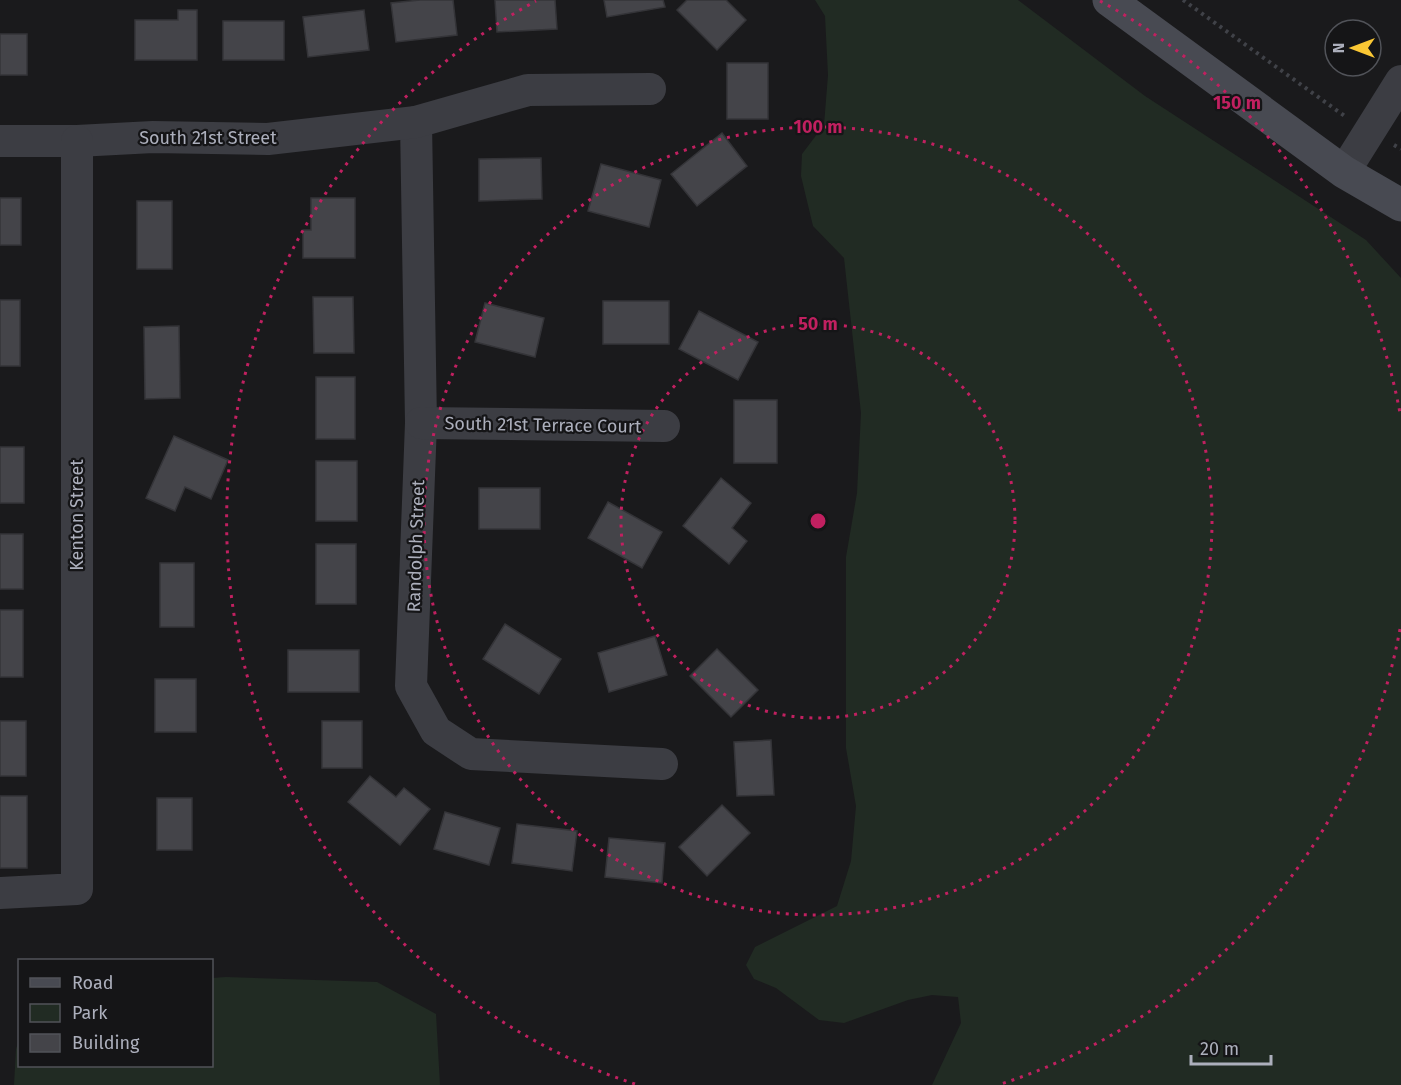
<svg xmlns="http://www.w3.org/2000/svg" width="1401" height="1085" viewBox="0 0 1401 1085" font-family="'Fira Sans',sans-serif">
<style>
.green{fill:#212b23}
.building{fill:#444449;stroke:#343438;stroke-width:1.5}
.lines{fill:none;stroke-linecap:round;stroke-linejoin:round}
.path{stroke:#404248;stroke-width:4;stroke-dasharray:3 4.5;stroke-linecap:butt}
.street{stroke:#3c3d43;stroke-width:32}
.secondary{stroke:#484a52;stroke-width:33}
.ring{fill:none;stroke:#c12060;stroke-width:3;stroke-dasharray:3 6}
.labels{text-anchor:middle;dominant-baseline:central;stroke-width:4.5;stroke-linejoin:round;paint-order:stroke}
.street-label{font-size:18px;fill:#acafbc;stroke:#151517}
.centre{fill:#c12060;stroke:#151517;stroke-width:3}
.ring-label{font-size:18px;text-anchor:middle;font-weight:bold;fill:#c12060;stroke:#151517;stroke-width:4.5;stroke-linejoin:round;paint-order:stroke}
</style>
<rect width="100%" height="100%" fill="#1a1a1c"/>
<!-- green -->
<g class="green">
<path d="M815 0H1018L1145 96 1366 240 1401 278V1085H932L961 1023 958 997 932 995 908 1000 844 1023 819 1020 776 988 754 979 746 965 755 947 837 906 851 861 856 806 846 748V557L857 493 861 413 844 258 813 226 801 176 802 154 824 125 828 75 825 16Z"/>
<path d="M226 977 377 982 436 1014 440 1085H14L16 1049 19 1040 20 1066H212V978Z"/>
</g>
<!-- building -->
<g class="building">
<path d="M420 0H453L457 35 396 42 391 3Z"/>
<path d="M495 0H555L557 29 497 32Z"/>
<path d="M604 0H663L665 7 607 17Z"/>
<path d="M687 0H726L746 20 717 50 677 10Z"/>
<path d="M178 10H197V60H135V20H178Z"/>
<path d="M364 10 369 50 308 57 303 17Z"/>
<rect x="223" y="21" width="61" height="39"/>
<rect x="0" y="34" width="27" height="41"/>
<rect x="727" y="63" width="41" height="56"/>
<path d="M722 133 747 166 697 206 671 174Z"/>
<path d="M541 158 542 199 479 201V159Z"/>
<path d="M601 164 661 180 649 227 588 211Z"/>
<rect x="0" y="198" width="21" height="47"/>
<path d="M311 198H355V258H303V230H311Z"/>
<rect x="137" y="201" width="35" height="68"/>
<path d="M313 297H353L354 353H314Z"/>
<rect x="0" y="300" width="20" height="66"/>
<rect x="603" y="301" width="66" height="43"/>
<path d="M485 303 544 318 535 357 475 342Z"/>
<path d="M699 311 758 342 738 380 679 349Z"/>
<path d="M179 326 180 398 145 399 144 327Z"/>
<rect x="316" y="377" width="39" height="62"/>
<rect x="734" y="400" width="43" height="63"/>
<path d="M174 436 228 460 211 499 185 487 175 511 146 498Z"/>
<rect x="0" y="447" width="24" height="56"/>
<rect x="316" y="461" width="41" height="60"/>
<path d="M721 478 751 503 732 528 747 541 729 564 683 526Z"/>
<rect x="479" y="488" width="61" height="41"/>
<path d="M608 502 662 532 642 568 588 538Z"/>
<rect x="0" y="534" width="23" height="55"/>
<rect x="316" y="544" width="40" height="60"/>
<rect x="160" y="563" width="34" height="64"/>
<rect x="0" y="610" width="23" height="67"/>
<path d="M505 624 561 659 539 694 483 659Z"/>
<path d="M655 636 667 675 609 692 598 653Z"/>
<path d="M717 649 758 690 731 717 690 676Z"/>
<rect x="288" y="650" width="71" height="42"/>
<rect x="155" y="679" width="41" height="53"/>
<rect x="0" y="721" width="26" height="55"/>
<rect x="322" y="721" width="40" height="47"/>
<path d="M771 740 774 795 737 796 734 742Z"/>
<path d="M370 776 396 797 404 788 430 809 400 845 348 802Z"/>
<rect x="0" y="796" width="27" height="72"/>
<rect x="157" y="798" width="35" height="52"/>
<path d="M722 805 750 833 707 876 679 847Z"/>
<path d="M445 812 500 828 489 865 434 849Z"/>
<path d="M517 824 577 831 572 871 512 863Z"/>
<path d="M609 838 665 843 662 883 605 877Z"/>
</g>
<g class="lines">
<!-- path -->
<g class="path">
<path d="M1183 0 1346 117"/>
<path d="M1394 145 1401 149"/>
</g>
<!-- street -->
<g class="street">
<path d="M416 122 421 423 411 686 436 731 471 754 662 764"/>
<path d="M0 141H77L153 137 268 139 416 122 528 90 650 89"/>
<path d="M1344 172 1401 81"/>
<path d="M421 423 664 426"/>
<path d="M0 893 77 889V141"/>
</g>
<!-- secondary -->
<path class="secondary" d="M1109 0 1344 172 1401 205"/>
</g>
<!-- distance rings -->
<g class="ring">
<circle cx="818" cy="521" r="197"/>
<circle cx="818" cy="521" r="394"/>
<path d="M1400 629A592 592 0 0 1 1001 1084M635 1084A592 592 0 0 1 536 1M1100 1A592 592 0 0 1 1400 413"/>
</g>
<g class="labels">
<!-- street labels -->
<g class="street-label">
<text x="208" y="138">South 21st Street</text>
<text transform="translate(543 425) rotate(1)">South 21st Terrace Court</text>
<text transform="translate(77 515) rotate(-90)">Kenton Street</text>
<text transform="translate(416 546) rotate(-88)">Randolph Street</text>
</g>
</g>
<circle cx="818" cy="521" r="9" class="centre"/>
<g class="ring-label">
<text x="1237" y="109">150 m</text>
<text x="818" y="133">100 m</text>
<text x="818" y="330">50 m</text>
</g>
<!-- legend -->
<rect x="18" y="959" width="195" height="108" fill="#151517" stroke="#515359" stroke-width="1.5"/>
<rect x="30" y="978" width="30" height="9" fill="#484a52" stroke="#515359" stroke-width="1.5"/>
<text x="72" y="989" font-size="18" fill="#acafbc">Road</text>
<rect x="30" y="1004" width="30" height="18" fill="#212b23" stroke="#515359" stroke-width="1.5"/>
<text x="72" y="1019" font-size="18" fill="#acafbc">Park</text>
<rect x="30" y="1034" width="30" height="18" fill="#444449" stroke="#515359" stroke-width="1.5"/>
<text x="72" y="1049" font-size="18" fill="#acafbc">Building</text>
<!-- north arrow -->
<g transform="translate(1353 48) rotate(270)"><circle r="28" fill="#151517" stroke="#515359" stroke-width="1.5"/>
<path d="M0-4.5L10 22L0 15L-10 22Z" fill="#fac734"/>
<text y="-9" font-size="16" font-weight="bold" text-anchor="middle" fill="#acafbc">N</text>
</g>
<!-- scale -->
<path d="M1191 1055v9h80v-9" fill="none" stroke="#acafbc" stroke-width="3"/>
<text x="1200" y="1055" font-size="18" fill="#acafbc" stroke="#151517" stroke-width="4.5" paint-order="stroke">20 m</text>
</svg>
